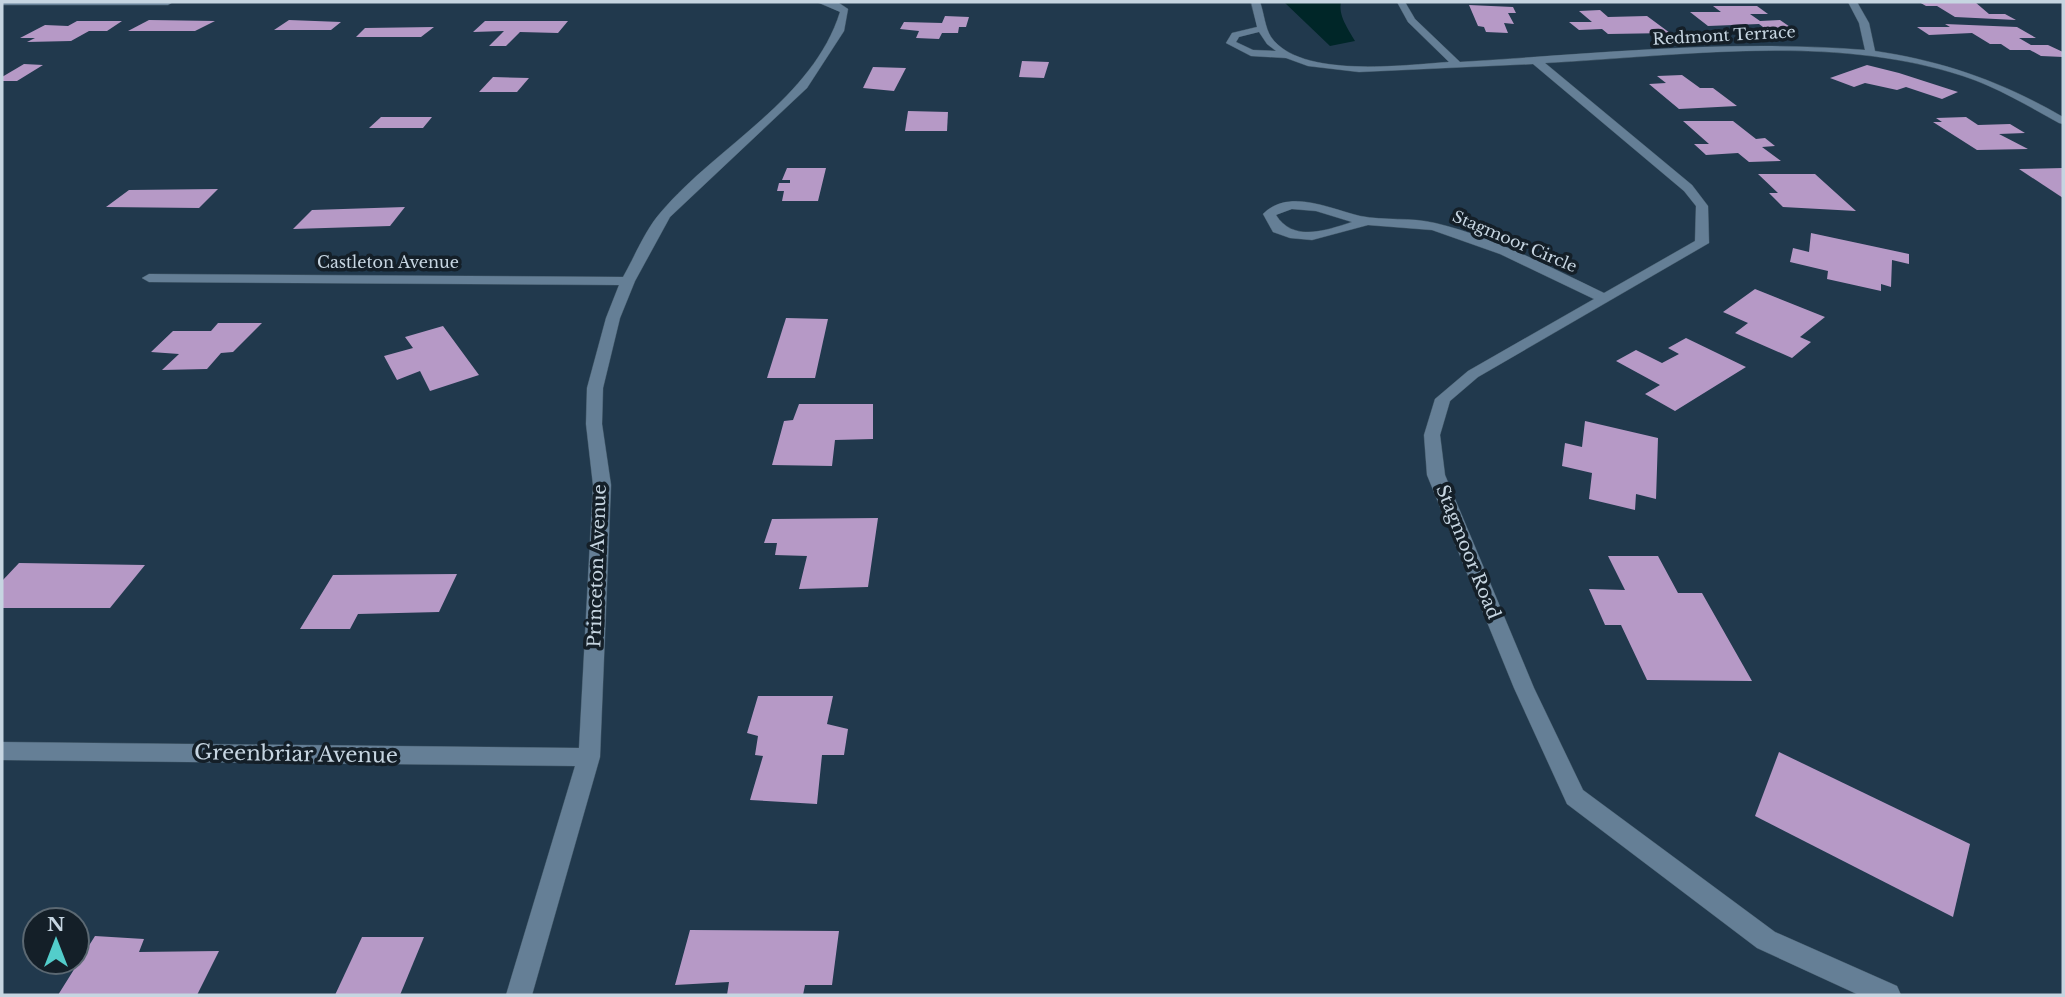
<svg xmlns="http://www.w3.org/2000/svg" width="2065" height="997" viewBox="0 0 2065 997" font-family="'Libre Baskerville',serif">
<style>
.water{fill:#002628}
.building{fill:#b699c6}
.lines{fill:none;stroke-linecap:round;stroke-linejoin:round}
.minor-casing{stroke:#405666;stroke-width:1}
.minor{fill:#657f96;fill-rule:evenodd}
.labels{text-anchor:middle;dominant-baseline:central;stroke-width:7;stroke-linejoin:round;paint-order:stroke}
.far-street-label{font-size:16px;fill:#c6d5e1;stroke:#141f28}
.street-label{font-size:18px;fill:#c6d5e1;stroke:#141f28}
.near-street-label{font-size:21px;fill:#c6d5e1;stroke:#141f28}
</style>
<rect width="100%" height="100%" fill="#21394d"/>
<!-- water -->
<path class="water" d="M1284 2H1341C1338 15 1348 29 1355 41L1330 46Z"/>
<!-- building -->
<g class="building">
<path d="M1919 2H1975L1989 14H2005L2016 20 1955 17 1937 6H1926Z"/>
<path d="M1469 5 1513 7 1516 13H1508L1514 24 1504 23 1508 33 1486 32 1484 27 1478 26Z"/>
<path d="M1713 6H1757L1768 14H1750L1760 21 1780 20 1793 29 1767 30 1759 24 1708 26 1690 12H1721Z"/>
<path d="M1600 10 1608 17 1647 16 1670 33 1608 34 1602 29 1579 30 1569 22H1592L1579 11Z"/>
<path d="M945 16 969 17 966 27H959L958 33H942L939 39 916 38 919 31 900 29 904 22 942 23Z"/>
<path d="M149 20 215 21 195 31H128Z"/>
<path d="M289 20 341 22 331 30H274Z"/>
<path d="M77 21H122L107 31H89L71 41 27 42 35 38H20L45 25 68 26Z"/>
<path d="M485 21H568L558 33 520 32 506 46H489L504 31 473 32Z"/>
<path d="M1945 24 2017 27 2036 38H2019L2031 45H2048L2063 52V57L2041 56 2030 50H2010L2001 44H1990L1972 33 1929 35 1917 27H1950Z"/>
<path d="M434 27 421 37H356L365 28Z"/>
<path d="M1022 61 1049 62 1044 78 1019 77Z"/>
<path d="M24 64 43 65 17 81H2V77Z"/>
<path d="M1867 65 1899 73 1958 92 1942 99 1906 87 1897 90 1865 83 1854 87 1830 78Z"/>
<path d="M873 67 906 68 894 91 863 88Z"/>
<path d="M1682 75 1700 88H1713L1737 106 1679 109 1649 84 1666 83 1657 76Z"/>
<path d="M493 77 529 78 517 92H479Z"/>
<path d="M908 111 948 112 947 131H905Z"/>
<path d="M381 117H432L423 128H369Z"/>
<path d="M1966 117 1978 125 2010 124 2025 133 1999 134 2028 149 1977 150 1933 122H1942L1936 118Z"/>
<path d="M1683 121H1733L1756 139 1765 138 1775 146 1762 147 1781 161 1749 162 1738 153 1706 155 1694 144H1709Z"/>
<path d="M787 168H826L818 201H782L784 191H777L779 183H790V180H782Z"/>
<path d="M2063 168V198L2019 169Z"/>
<path d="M1758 174H1815L1856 211 1783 207 1769 193H1778Z"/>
<path d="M218 189 199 208 106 207 129 190Z"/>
<path d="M405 207 390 226 293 229 312 210Z"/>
<path d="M1811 233 1909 254V264L1892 260 1891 287 1881 284V291L1827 279 1828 271 1790 262 1793 248 1809 252Z"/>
<path d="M1755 289 1825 317 1800 337 1811 342 1792 358 1735 333 1748 323 1723 312Z"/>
<path d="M786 318 828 319 815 378H767Z"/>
<path d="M218 323H262L233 352 221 353 207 369 162 370 179 354 151 352 173 331H211Z"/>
<path d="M443 326 479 375 430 391 420 371 397 380 384 356 413 348 405 337Z"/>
<path d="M1686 338 1746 367 1675 411 1645 394 1660 385 1616 361 1636 350 1662 363 1679 354 1668 348Z"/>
<path d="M799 404H873V439L835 440 832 466 772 465 784 421 793 420Z"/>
<path d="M1585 421 1658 438 1656 499 1636 494 1635 510 1589 499 1592 473 1562 466 1565 443 1582 447Z"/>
<path d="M878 518 868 587 799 589 807 556 775 555 777 543H764L772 519Z"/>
<path d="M1608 556H1658L1678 593H1702L1752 681 1647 680 1621 625H1605L1589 589 1625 590Z"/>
<path d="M19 563 145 565 110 608H2V581Z"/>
<path d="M457 574 439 612 358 614 350 629H300L333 575Z"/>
<path d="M758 696H833L827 724 848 729 844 755H822L817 804 750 800 763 756 755 755 758 736 747 733Z"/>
<path d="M1779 752 1970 844 1953 917 1755 816Z"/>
<path d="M690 930 839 931 832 985H805L803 995H727L729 982 675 985Z"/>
<path d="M95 936 144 939 139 952 219 951 197 995H58Z"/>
<path d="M362 937H424L400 995H335Z"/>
</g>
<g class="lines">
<defs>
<g id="minor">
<path d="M2 2H173L168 5H2Z"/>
<path d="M817 2 839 3 848 9 844 31 807 88 670 217 635 281 620 318 603 388 602 424 611 485 600 757 532 995H506L575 766 2 760V742L579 748 593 485 586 424 587 388 606 318 619 285 149 282 142 278 149 274 623 277C635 256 645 230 661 212 717 146 813 99 840 12Z"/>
<path d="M1251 2H1260C1264 13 1265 28 1271 37 1300 79 1405 65 1449 62L1408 22 1397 2H1405L1415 19 1460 62C1594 54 1730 39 1865 50L1859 23 1848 2H1857L1869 23 1875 51C1943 61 2003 82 2063 117V124L2059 123C2028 106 1997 87 1963 76 1830 33 1682 56 1545 63L1692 185 1708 206 1709 243 1478 377 1450 401 1440 435 1445 475 1534 688 1583 790 1775 932 1897 986 1901 995H1859L1757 948 1567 804 1514 688 1427 475 1424 435 1435 399 1468 371 1594 299 1500 254 1432 230 1368 225 1312 240 1290 238 1273 232 1263 214C1289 188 1330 209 1360 216 1385 221 1410 217 1435 223 1494 237 1549 267 1604 293L1695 241 1696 206 1684 191 1533 64 1359 72 1308 66 1286 58 1251 56 1226 43 1232 33 1257 27ZM1259 32 1267 44 1276 51 1253 50 1236 42 1239 37ZM1292 209 1316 211 1352 222C1327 230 1293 243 1276 215Z"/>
</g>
</defs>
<!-- minor casing -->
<use href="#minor" class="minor-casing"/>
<!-- minor -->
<use href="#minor" class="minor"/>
</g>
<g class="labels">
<!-- far-street labels -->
<g class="far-street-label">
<text transform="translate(1724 35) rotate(-3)">Redmont Terrace</text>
<text transform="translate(1515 241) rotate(23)">Stagmoor Circle</text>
<text x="388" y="262">Castleton Avenue</text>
</g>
<!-- street labels -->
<g class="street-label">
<text transform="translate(1468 552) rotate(68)">Stagmoor Road</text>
<text transform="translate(597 566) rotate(-88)">Princeton Avenue</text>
</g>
<!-- near-street labels -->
<g class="near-street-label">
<text transform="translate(296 754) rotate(1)">Greenbriar Avenue</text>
</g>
</g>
<!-- border -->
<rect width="2065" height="997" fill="none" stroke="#c6d5e1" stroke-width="7"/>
<!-- north arrow -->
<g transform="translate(56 941)"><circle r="33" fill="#141f28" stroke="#5b6872" stroke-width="2"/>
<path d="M0-5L12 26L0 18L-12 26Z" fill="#53cdcb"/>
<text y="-10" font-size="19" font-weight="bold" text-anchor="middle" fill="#c6d5e1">N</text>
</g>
</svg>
